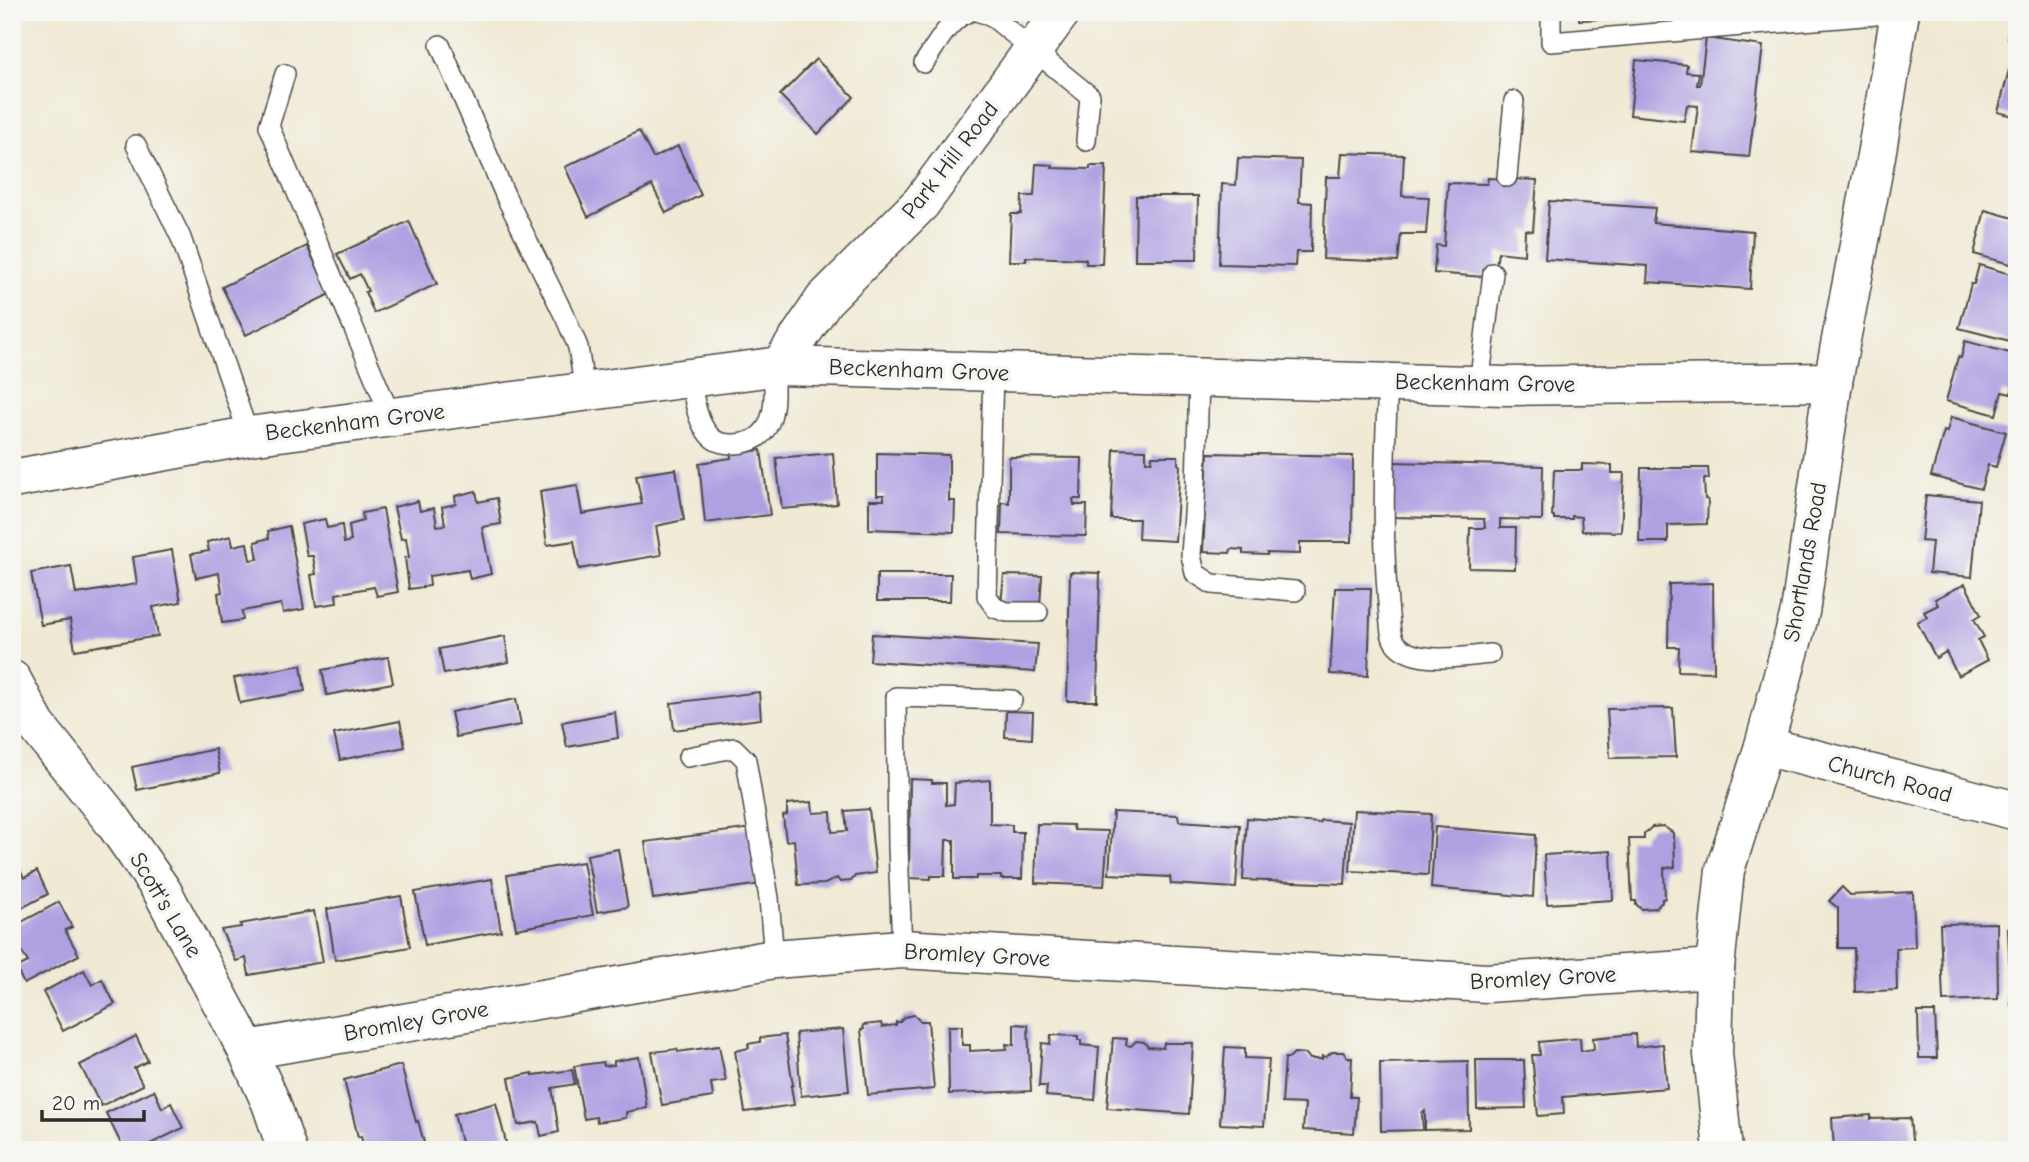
<svg xmlns="http://www.w3.org/2000/svg" width="2029" height="1162" viewBox="0 0 2029 1162" font-family="'Comic Neue',sans-serif">
<style>
.building{fill:#afa0e2}
.lines{fill:none;stroke-linecap:round;stroke-linejoin:round}
.service-casing{stroke:#494844;stroke-width:22}
.minor-casing{stroke:#494844;stroke-width:41}
.tertiary-casing{stroke:#494844;stroke-width:41}
.service{stroke:#fff;stroke-width:19}
.minor{stroke:#fff;stroke-width:38}
.tertiary{stroke:#fff;stroke-width:38}
.labels{text-anchor:middle;dominant-baseline:central;stroke-width:7;stroke-linejoin:round;paint-order:stroke}
.street-label{font-size:23px;fill:#2b2b2b;stroke:#f6f6f2}
</style>
<rect width="100%" height="100%" fill="#f6f6f2"/>
<filter id="ink" filterUnits="userSpaceOnUse"><feTurbulence type="fractalNoise" baseFrequency=".0143" numOctaves="2"/><feDisplacementMap in="SourceGraphic" scale="14" xChannelSelector="R" yChannelSelector="G"/><feConvolveMatrix kernelMatrix="1 2 1 2 8 2 1 2 1" color-interpolation-filters="sRGB"/></filter>
<filter id="wash" filterUnits="userSpaceOnUse"><feTurbulence type="fractalNoise" baseFrequency=".00686" numOctaves="4" result="noise"/><feDisplacementMap in="SourceGraphic" scale="28" xChannelSelector="R" yChannelSelector="G"/><feGaussianBlur stdDeviation="1.57" result="paint"/><feColorMatrix in="noise" values="0 0 0 0 0 0 0 0 0 0 0 0 0 0 0 0 0 1.4 0 .05"/><feComposite in="paint" operator="in"/></filter>
<g filter="url(#wash)">
<rect width="100%" height="100%" fill="#f0e9d4"/>
<g id="blocks">
<!-- building -->
<g class="building">
<path d="M1579 12H1634V18L1579 20Z"/>
<path d="M2012 12H2017V40L2008 38Z"/>
<path d="M1706 38 1763 46 1749 157 1692 152 1698 106 1687 105 1684 121 1630 115 1636 60 1687 65 1686 72 1699 73 1697 85H1700Z"/>
<path d="M816 59 854 97 818 134 780 95Z"/>
<path d="M2009 70 2017 72V117L1998 112Z"/>
<path d="M639 131 653 158 678 146 701 195 666 213 652 185 588 217 565 167Z"/>
<path d="M1342 153 1404 155 1402 196 1429 197 1426 234H1401L1398 262 1323 259 1326 177H1340Z"/>
<path d="M1238 158 1301 160 1299 202 1312 203 1311 252H1296L1295 266 1219 264 1222 184 1236 185Z"/>
<path d="M1036 164 1053 165 1052 168 1090 169V166H1106L1102 264H1086V259L1026 257V261H1009L1011 214H1021L1022 196H1034Z"/>
<path d="M1488 178 1537 180 1533 231 1525 230 1524 255 1498 252 1495 272 1483 271V277L1434 273 1436 245 1444 246 1448 183 1487 184Z"/>
<path d="M1136 196H1198L1197 260H1135Z"/>
<path d="M1549 201 1655 208 1653 223 1753 231 1750 289 1647 282 1648 266 1545 259Z"/>
<path d="M1985 210 2017 219V266L1974 254Z"/>
<path d="M409 221 437 284 374 313 365 292 368 291 360 274 350 279 337 254Z"/>
<path d="M307 246 330 294 246 335 222 287Z"/>
<path d="M1979 265 2017 276V319L2010 341 1959 328 1971 284H1974Z"/>
<path d="M1965 341 2017 355V371L2011 394 2002 392 1996 415 1946 401 1958 357 1961 358Z"/>
<path d="M1951 417 2006 432 1996 467 1988 465 1981 489 1931 476 1944 431 1947 432Z"/>
<path d="M1114 449 1146 450V461H1152V456H1178V464L1180 465 1175 541 1138 539 1139 519H1111Z"/>
<path d="M761 450 770 515 705 523 699 463 731 458V454Z"/>
<path d="M833 453 837 504 782 509 776 458Z"/>
<path d="M877 453 949 455V501H955L954 532 869 529V500H884V495H877Z"/>
<path d="M1208 453 1353 456 1352 542H1300V554L1267 553V555L1243 554V550L1231 549 1230 553 1203 552 1205 514 1202 513 1204 492 1206 491Z"/>
<path d="M1009 457 1082 458 1081 499H1073L1074 505H1087L1086 536 1001 534 1002 502 1009 503Z"/>
<path d="M1394 462 1543 466 1542 520 1500 519V528H1516L1515 569 1469 568 1470 528H1485L1484 519 1392 517Z"/>
<path d="M1582 464 1612 465V473H1624L1621 532 1582 531 1581 517 1572 516V519H1554V516H1552L1554 470H1582Z"/>
<path d="M1641 468H1708L1709 479H1704L1705 499 1708 500 1707 524 1668 525V542H1639Z"/>
<path d="M676 469 684 520 656 526 661 555 579 569 574 541 547 545 540 491 577 485 582 514 642 504 636 475Z"/>
<path d="M476 491 478 502 497 498 501 524 482 527 491 574 470 579 468 570 429 576 430 586 409 589 405 558 409 557 406 538 401 539 394 507 418 501 420 511 434 508 437 526 445 525 442 507 456 504 455 496Z"/>
<path d="M1926 495 1979 500 1972 577 1929 573 1932 542 1921 541Z"/>
<path d="M383 509 398 592 377 596 374 587 336 594 337 603 316 606 311 575 316 574 313 556H307L301 524 325 519 327 528 342 525 344 543 351 541 349 525 363 521 362 513Z"/>
<path d="M289 526 304 609 283 613 281 604 242 611 243 620 222 623 218 593 222 592 219 573 196 578 191 554 209 551 207 542 231 536 233 546 247 543 250 560 258 559 255 542 269 538 268 531Z"/>
<path d="M172 550 181 602 153 607 158 636 75 650 70 620 41 625 31 573 71 566 76 594 137 584 133 557Z"/>
<path d="M1070 572 1100 573 1097 701H1067Z"/>
<path d="M877 574H951L950 601H877Z"/>
<path d="M1004 575 1042 576 1040 605 1001 604Z"/>
<path d="M1713 583 1714 672 1678 671 1679 647H1668L1669 584Z"/>
<path d="M1965 584 1981 615 1974 619 1984 637 1978 640 1988 660 1958 676 1946 652 1936 658 1917 622 1927 617 1924 612 1938 605 1935 599Z"/>
<path d="M1335 588H1371L1368 676 1330 674Z"/>
<path d="M872 634 1038 644 1035 672 870 661Z"/>
<path d="M505 636 509 662 444 674 439 649Z"/>
<path d="M388 657 393 683 327 695 322 670Z"/>
<path d="M301 665 305 691 240 703 234 678Z"/>
<path d="M759 692 761 719 674 730 671 703Z"/>
<path d="M516 699 521 725 456 737 451 712Z"/>
<path d="M1673 708 1676 757 1610 758 1607 709Z"/>
<path d="M1006 711 1033 712 1032 739 1005 737Z"/>
<path d="M615 712 618 738 567 747 562 722Z"/>
<path d="M400 721 405 747 340 760 334 734Z"/>
<path d="M215 749 220 773 137 790 132 767Z"/>
<path d="M910 779 932 780V783H946V805L954 804 955 783 990 780V824L1012 825V832H1023L1022 879H1001V876H976V879H954V840H946L945 876H931V879L909 878Z"/>
<path d="M812 802 813 813 831 812 832 832 847 831 845 811 869 809 876 873 855 876 851 881 840 882 837 878 825 884 798 885 794 840 786 841 783 816 787 815V804Z"/>
<path d="M1354 810 1431 814 1428 875 1350 871Z"/>
<path d="M1113 812 1178 815 1179 821 1240 825 1236 888 1171 884 1170 877 1109 874Z"/>
<path d="M1247 818 1320 823 1321 820 1349 822 1345 884 1243 880Z"/>
<path d="M1037 824 1073 825 1074 830 1108 831 1104 886 1035 883Z"/>
<path d="M1663 826 1673 833V837L1674 836 1675 867 1664 868 1665 898 1662 899V902L1656 908 1641 909 1636 904V901H1632L1629 839H1644V834L1652 827Z"/>
<path d="M1435 827 1536 835 1533 897 1431 888Z"/>
<path d="M752 828 762 884 653 899 645 842Z"/>
<path d="M618 849 628 907 597 912 587 855Z"/>
<path d="M1611 851 1613 900 1547 904 1544 855Z"/>
<path d="M12 855 24 878 37 871 48 894 12 913Z"/>
<path d="M583 862 593 915 516 929 507 875Z"/>
<path d="M492 879 501 931 425 945 415 892Z"/>
<path d="M1842 887 1850 895 1913 892 1915 947 1896 948 1897 990 1855 992 1854 948H1838V908L1829 901Z"/>
<path d="M401 896 410 947 335 960 327 909Z"/>
<path d="M59 902 72 927 65 930 79 955 24 984 16 968 28 962 22 952 12 958V927Z"/>
<path d="M314 911 323 962 249 975 246 958 236 961 221 930 241 927 240 924Z"/>
<path d="M1997 923 1998 999 1943 1001 1940 924Z"/>
<path d="M2008 928H2017V1005H2011Z"/>
<path d="M84 970 92 985 102 979 115 1004 63 1031 43 992Z"/>
<path d="M1918 1012H1935L1937 1058H1919Z"/>
<path d="M914 1015 920 1021H928L934 1089 868 1095 861 1030 864 1029 863 1025 881 1023 882 1027 896 1025V1022H900L904 1017Z"/>
<path d="M1014 1024 1028 1025 1031 1091 949 1094 948 1026H962V1045H970V1051L1007 1049 1006 1044 1014 1045Z"/>
<path d="M843 1029 849 1091 801 1096 796 1033Z"/>
<path d="M1635 1034 1636 1047 1663 1044 1667 1088 1563 1097 1564 1114 1538 1116 1532 1055H1540L1539 1042 1580 1038 1581 1051 1594 1049 1593 1038Z"/>
<path d="M785 1035 793 1085 791 1086 794 1105 745 1112 735 1051 749 1048 748 1044 760 1042V1038Z"/>
<path d="M1051 1035 1078 1036V1040H1081V1045L1099 1047 1095 1100 1046 1096 1047 1086H1039L1042 1043 1050 1044Z"/>
<path d="M136 1036 148 1061 134 1068 143 1085 101 1106 80 1065Z"/>
<path d="M1113 1038 1127 1039 1126 1045 1131 1046 1136 1041 1144 1042 1148 1047 1163 1048 1164 1043H1193L1189 1114 1107 1108Z"/>
<path d="M719 1046 726 1081 711 1083 713 1097 662 1105 652 1052 677 1049 678 1052Z"/>
<path d="M1225 1047 1245 1048V1058L1269 1059 1264 1126 1220 1124Z"/>
<path d="M1332 1052H1343L1348 1058H1352L1350 1097H1357L1354 1133 1303 1130 1305 1104 1282 1103 1285 1058H1289L1294 1053 1306 1054 1310 1059H1322V1056L1326 1057Z"/>
<path d="M639 1057 647 1108 626 1112V1118L597 1122 596 1117 584 1119 574 1066 603 1062 604 1066 614 1065V1061Z"/>
<path d="M1476 1060H1524L1526 1108 1477 1109Z"/>
<path d="M1468 1061 1469 1129 1425 1130V1111L1422 1112 1423 1130 1381 1131 1380 1063Z"/>
<path d="M401 1065 416 1122 418 1121 426 1150H364L361 1136 358 1137 344 1080Z"/>
<path d="M572 1070 575 1084 552 1088 559 1132 541 1136 538 1122 518 1125 509 1078 533 1073V1075Z"/>
<path d="M154 1090 162 1108 171 1103 183 1128 138 1150H124L106 1113Z"/>
<path d="M496 1103 508 1150H463L454 1114Z"/>
<path d="M1871 1115V1119L1910 1118 1913 1150H1834L1832 1118Z"/>
</g>
</g>
</g>
<g filter="url(#ink)">
<use href="#blocks" fill-opacity="0" stroke="#494844" stroke-width="2"/>
<g class="lines">
<defs>
<g id="service">
<path d="M979 12 990 15 1090 96 1086 141"/>
<path d="M1551 12V42L1900 13"/>
<path d="M440 45 506 197 566 319 578 347 585 392"/>
<path d="M924 63C936 46 949 19 969 12"/>
<path d="M285 74 269 126 391 417"/>
<path d="M136 145 181 238 249 436"/>
<path d="M1507 177 1514 101"/>
<path d="M993 372 987 596 995 608 1007 612H1038"/>
<path d="M690 378C694 397 696 420 709 435 716 443 724 444 734 444 779 442 775 400 773 367"/>
<path d="M1199 378 1196 486 1191 555 1195 573 1212 584 1295 591"/>
<path d="M1388 382C1384 466 1381 550 1391 633 1392 637 1393 641 1396 644 1414 665 1465 657 1490 654"/>
<path d="M1479 385 1493 273"/>
<path d="M688 757 734 748 746 760 769 898 774 959"/>
<path d="M902 949 898 846 896 697 1012 700"/>
</g>
<g id="minor">
<path d="M780 366 824 300 921 203 1061 12"/>
<path d="M12 479 249 436 780 366 1505 386 1833 382"/>
<path d="M12 680 36 725 114 822 162 891 247 1050 271 1103 287 1150"/>
<path d="M1764 746 2017 811"/>
<path d="M247 1050 774 959 902 949 1487 983 1715 968"/>
</g>
<path id="tertiary" d="M1723 1150 1713 1054 1715 968 1725 870 1764 746 1800 612 1833 382 1876 156 1900 12"/>
</defs>
<!-- service casing -->
<use href="#service" class="service-casing"/>
<!-- minor casing -->
<use href="#minor" class="minor-casing"/>
<!-- tertiary casing -->
<use href="#tertiary" class="tertiary-casing"/>
<!-- service -->
<use href="#service" class="service"/>
<!-- minor -->
<use href="#minor" class="minor"/>
<!-- tertiary -->
<use href="#tertiary" class="tertiary"/>
</g>
</g>
<g class="labels">
<!-- street labels -->
<g class="street-label">
<text transform="translate(950 160) rotate(-52)">Park Hill Road</text>
<text transform="translate(919 370) rotate(2)">Beckenham Grove</text>
<text transform="translate(1485 383) rotate(1)">Beckenham Grove</text>
<text transform="translate(355 422) rotate(-7)">Beckenham Grove</text>
<text transform="translate(1805 562) rotate(-80)">Shortlands Road</text>
<text transform="translate(1890 779) rotate(15)">Church Road</text>
<text transform="translate(166 905) rotate(59)">Scott's Lane</text>
<text transform="translate(977 955) rotate(3)">Bromley Grove</text>
<text transform="translate(1543 978) rotate(-3)">Bromley Grove</text>
<text transform="translate(416 1021) rotate(-10)">Bromley Grove</text>
</g>
</g>
<!-- margin -->
<rect width="2029" height="1162" fill="none" stroke="#f6f6f2" stroke-width="42"/>
<!-- scale -->
<path d="M42 1110v10h102v-10" fill="none" stroke="#2b2b2b" stroke-width="3.5"/>
<text x="52" y="1110" font-size="21" fill="#2b2b2b" stroke="#f6f6f2" stroke-width="5" paint-order="stroke">20 m</text>
</svg>
